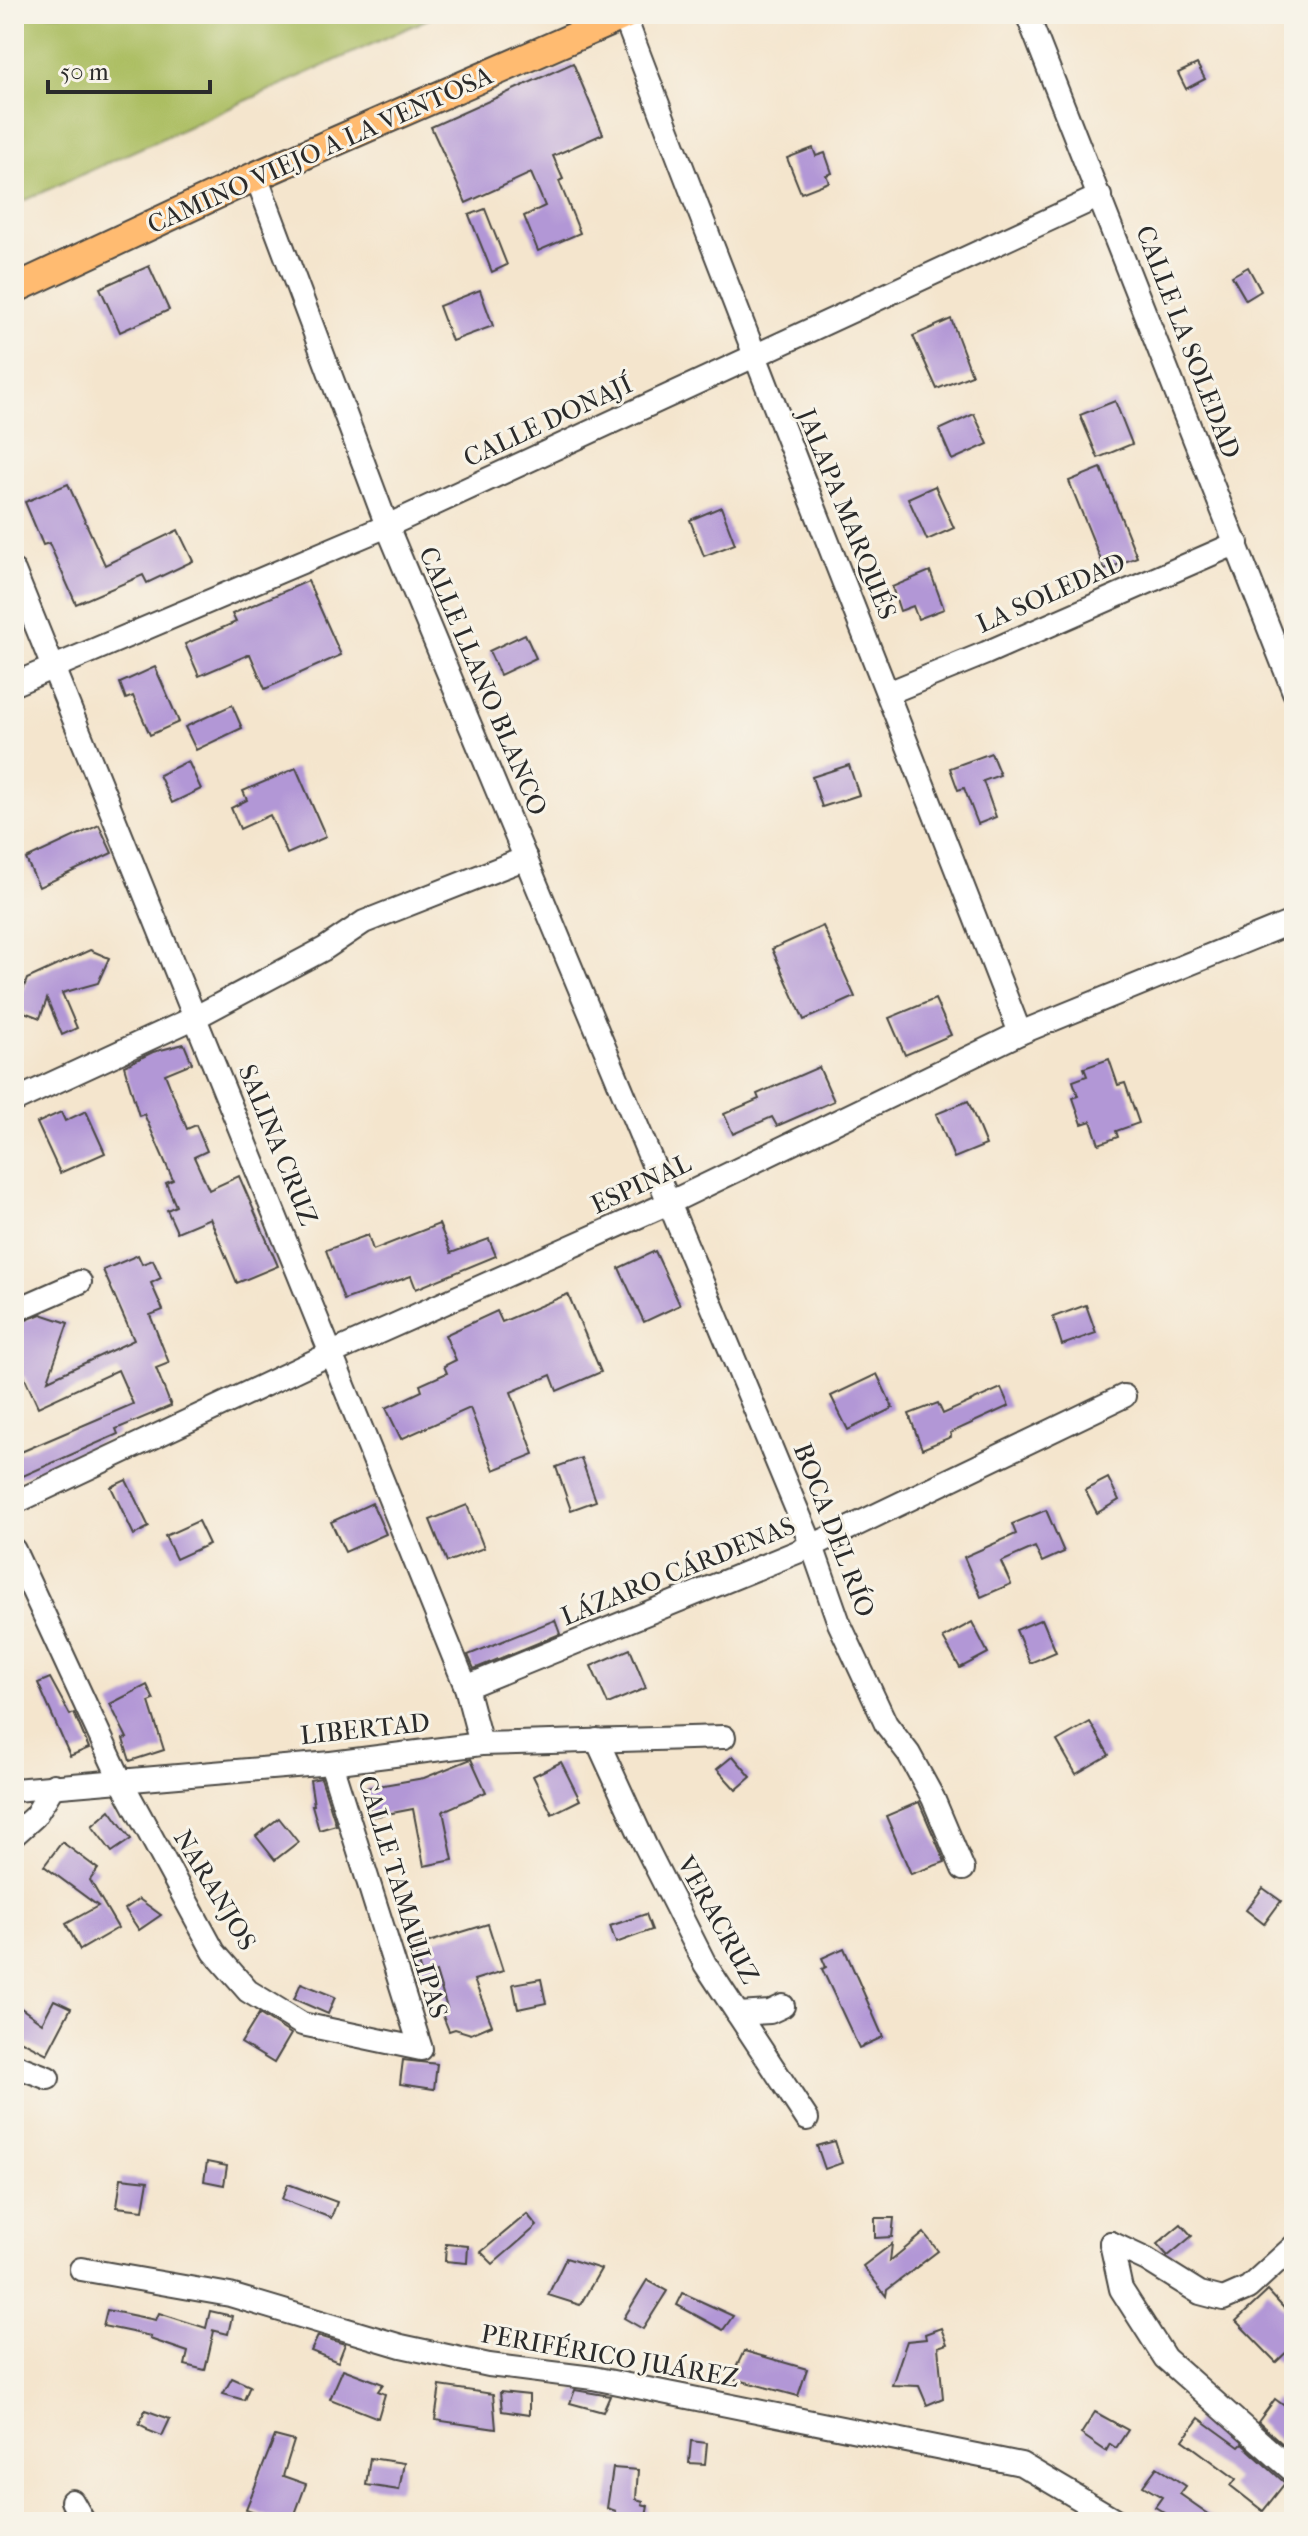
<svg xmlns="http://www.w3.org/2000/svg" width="1308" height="2536" viewBox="0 0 1308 2536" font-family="'IM FELL French Canon',serif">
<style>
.green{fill:#acbe62;stroke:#6c7446;stroke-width:2}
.building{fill:#b297d6}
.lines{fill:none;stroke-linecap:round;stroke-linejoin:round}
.minor-casing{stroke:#494743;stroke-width:26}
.major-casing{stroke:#494743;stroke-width:32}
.minor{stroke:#fff;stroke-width:22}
.major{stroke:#ffbb71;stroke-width:28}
.labels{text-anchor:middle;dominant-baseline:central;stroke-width:6;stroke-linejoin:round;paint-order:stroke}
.street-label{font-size:26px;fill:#2b2b2b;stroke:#f7f3e8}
</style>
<rect width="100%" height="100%" fill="#f7f3e8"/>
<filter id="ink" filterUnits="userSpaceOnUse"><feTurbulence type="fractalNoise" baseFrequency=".0125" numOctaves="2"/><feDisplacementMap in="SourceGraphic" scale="16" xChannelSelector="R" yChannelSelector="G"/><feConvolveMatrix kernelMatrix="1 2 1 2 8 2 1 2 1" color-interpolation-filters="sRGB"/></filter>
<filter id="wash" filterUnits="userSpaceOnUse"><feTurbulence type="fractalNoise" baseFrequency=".006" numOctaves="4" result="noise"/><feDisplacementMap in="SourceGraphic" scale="32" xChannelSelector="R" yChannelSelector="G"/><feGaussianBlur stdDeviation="1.8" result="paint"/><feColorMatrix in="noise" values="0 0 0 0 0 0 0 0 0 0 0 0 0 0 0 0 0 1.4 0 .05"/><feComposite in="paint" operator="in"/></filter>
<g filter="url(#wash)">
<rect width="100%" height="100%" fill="#f4e5cd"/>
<!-- green -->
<path class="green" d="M14 14H439L14 205Z"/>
<g id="blocks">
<!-- building -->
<g class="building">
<path d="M573 63 603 134 553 156 563 179 559 181 580 233 538 251 524 216 545 206 531 173 466 203 431 127Z"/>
<path d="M1197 64 1205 79 1186 89 1178 73Z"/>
<path d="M813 148 816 156 825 153 832 173 826 175 829 182 801 193 787 158Z"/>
<path d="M485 209 507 265 492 272 469 215Z"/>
<path d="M149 266 169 310 120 332 100 288Z"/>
<path d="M1248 267 1261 291 1246 300 1232 276Z"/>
<path d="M480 290 493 326 452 341 439 306Z"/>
<path d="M951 319 972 375 937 389 913 336Z"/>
<path d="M1115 401 1132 444 1098 458 1080 415Z"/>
<path d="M974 414 988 444 952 460 939 430Z"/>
<path d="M1101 468 1137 557 1105 570 1069 481Z"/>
<path d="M68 484 105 565 178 530 193 561 147 583 143 575 76 604 49 543 43 545 25 502Z"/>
<path d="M935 486 954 528 927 540 908 498Z"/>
<path d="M721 507 735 544 704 556 690 520Z"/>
<path d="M930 571 944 609 918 619 913 606 900 611 892 587Z"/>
<path d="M308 581 341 655 265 689 250 654 199 676 185 644 236 622 232 614Z"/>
<path d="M525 634 536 658 500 675 489 651Z"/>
<path d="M155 667 179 722 150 735 133 696 126 699 120 683Z"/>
<path d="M232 705 242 728 196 750 185 727Z"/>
<path d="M991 753 1000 775 983 781 996 817 978 824 964 788 958 790 950 768Z"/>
<path d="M188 761 201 789 172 803 159 775Z"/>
<path d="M849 765 859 795 822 807 812 777Z"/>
<path d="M296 768 326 837 287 854 270 815 240 829 231 808 247 800 243 791Z"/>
<path d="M99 825 112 853 39 887 26 859Z"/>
<path d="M823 926 855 997 804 1020 772 949Z"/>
<path d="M90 950 109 958 98 983 62 993 77 1028 62 1035 47 999 40 1018 16 1009 27 979Z"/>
<path d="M935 999 951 1035 905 1055 889 1018Z"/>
<path d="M184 1044 192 1063 165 1074 187 1129 196 1125 207 1151 194 1157 209 1190 239 1176 278 1266 237 1283 210 1218 177 1232 167 1210 176 1206 166 1183 173 1180 144 1114 139 1116 124 1066 153 1052Z"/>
<path d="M1109 1059 1118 1085 1125 1083 1139 1123 1116 1131 1118 1137 1099 1144 1091 1121 1082 1124 1073 1098 1078 1096 1073 1081 1087 1076 1084 1068Z"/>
<path d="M819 1067 834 1101 777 1126 772 1117 733 1134 724 1114 759 1099 757 1094Z"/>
<path d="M968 1101 986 1145 954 1158 936 1114Z"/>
<path d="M86 1111 105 1153 60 1173 37 1123 61 1112 65 1121Z"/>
<path d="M439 1224 451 1253 489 1239 496 1256 416 1289 411 1276 344 1300 326 1250 368 1235 373 1250Z"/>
<path d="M655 1251 680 1305 644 1322 619 1268Z"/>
<path d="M138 1255 142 1264 153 1260 161 1278 151 1283 163 1310 150 1315 169 1363 156 1368 171 1406 116 1429 118 1434 14 1480V1455L133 1404 118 1370 38 1407 24 1376 14 1380V1325L41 1314 68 1323 48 1380 134 1340 103 1270Z"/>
<path d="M568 1294 601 1372 557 1391 551 1375 511 1392 534 1454 494 1470 470 1408 401 1439 386 1408 422 1391 420 1385 447 1373 444 1366 456 1360 445 1335 497 1311 502 1322Z"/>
<path d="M1086 1305 1096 1333 1062 1345 1053 1317Z"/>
<path d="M877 1374 893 1408 848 1430 831 1396Z"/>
<path d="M1001 1388 1009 1406 950 1433 951 1437 922 1449 909 1414 938 1403 943 1414Z"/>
<path d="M581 1458 596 1501 571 1510 556 1467Z"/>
<path d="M1108 1478 1119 1500 1097 1513 1085 1490Z"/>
<path d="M126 1480 149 1527 134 1535 111 1487Z"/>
<path d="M372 1503 386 1534 345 1552 331 1522Z"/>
<path d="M467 1505 484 1548 447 1562 430 1520Z"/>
<path d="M1046 1510 1064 1552 1042 1562 1035 1547 1001 1562 1011 1584 981 1597 964 1557 1016 1534 1012 1524Z"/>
<path d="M198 1521 209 1544 176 1559 165 1536Z"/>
<path d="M1042 1619 1056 1652 1030 1663 1016 1630Z"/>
<path d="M555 1620 560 1634 474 1669 468 1655Z"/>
<path d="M972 1622 988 1653 960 1668 943 1638Z"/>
<path d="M630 1649 646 1688 608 1704 591 1666Z"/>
<path d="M50 1678 70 1715 74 1713 89 1748 70 1756 38 1683Z"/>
<path d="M147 1685 154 1700 149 1702 164 1750 130 1761 123 1739 127 1738 110 1704Z"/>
<path d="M1090 1722 1109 1755 1076 1774 1057 1741Z"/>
<path d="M733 1756 751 1777 736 1790 717 1769Z"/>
<path d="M471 1759 486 1792 443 1811 453 1860 424 1866 413 1809 371 1817 366 1788 424 1778Z"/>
<path d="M561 1762 580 1800 552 1814 533 1776Z"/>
<path d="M321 1778 336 1825 319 1830 312 1805H314L310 1780Z"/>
<path d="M919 1802 945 1862 911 1874 886 1816Z"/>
<path d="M110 1810 131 1839 112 1852 92 1826Z"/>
<path d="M279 1818 298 1842 275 1860 256 1836Z"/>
<path d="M62 1842 98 1869 90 1880 118 1928 80 1950 66 1924 98 1906 44 1866Z"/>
<path d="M1263 1888 1281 1901 1264 1924 1246 1910Z"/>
<path d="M139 1899 161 1915 139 1930 125 1909Z"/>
<path d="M646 1914 652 1930 616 1943 610 1926Z"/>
<path d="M488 1924 503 1971 474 1980 492 2025 471 2034 455 2029 449 2031 441 2011 447 2008 436 1972 422 1976 413 1947Z"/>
<path d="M844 1948 883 2037 859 2048 822 1969 826 1967 822 1958Z"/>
<path d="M541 1979 546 2003 518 2009 513 1984Z"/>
<path d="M301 1983 335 1997 328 2014 294 1999Z"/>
<path d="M54 2000 71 2008 47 2054 14 2037V2003L42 2023Z"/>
<path d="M259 2014 291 2034 274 2063 241 2043Z"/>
<path d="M403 2060 437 2064 434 2089 400 2084Z"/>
<path d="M835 2141 842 2163 825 2169 817 2146Z"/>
<path d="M207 2162 227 2166 224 2185 204 2181Z"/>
<path d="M121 2178 148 2181 143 2210 117 2207Z"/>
<path d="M288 2184 337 2202 331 2218 282 2199Z"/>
<path d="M527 2214 537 2226 493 2264 481 2252Z"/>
<path d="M875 2218H894L892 2237 875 2238Z"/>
<path d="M1181 2224 1192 2236 1168 2256 1157 2244Z"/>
<path d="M924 2233 938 2251 887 2290 886 2296 863 2266 892 2244 890 2261Z"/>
<path d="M446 2244 468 2246 467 2263 445 2261Z"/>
<path d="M566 2258 601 2269 580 2305 548 2295Z"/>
<path d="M647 2280 667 2291 643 2329 624 2318Z"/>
<path d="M1268 2291 1294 2319V2345L1276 2362 1236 2321Z"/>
<path d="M683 2293 733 2316 723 2330 677 2305Z"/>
<path d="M107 2310 156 2320 159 2313 206 2328 210 2311 232 2316 228 2334 212 2330 214 2331 205 2370 185 2365 188 2352 150 2339 151 2336 103 2326Z"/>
<path d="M941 2328 947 2344 938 2347 943 2398 927 2405 919 2386 892 2385 907 2341 926 2339 925 2334Z"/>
<path d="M318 2336 345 2344 338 2362 311 2351Z"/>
<path d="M744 2351 807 2369 798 2396 731 2378Z"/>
<path d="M343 2369 383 2384 378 2391 385 2394 378 2418 330 2399Z"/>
<path d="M232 2378 250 2386 244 2400 223 2394Z"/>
<path d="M440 2386 493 2394 496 2429 435 2420Z"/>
<path d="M575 2390 610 2396 603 2412 570 2403Z"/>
<path d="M500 2392 529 2395V2415L502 2411Z"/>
<path d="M1275 2399 1294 2413 1293 2453 1258 2422Z"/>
<path d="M145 2410 170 2419 162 2436 147 2430V2428L139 2424Z"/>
<path d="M1095 2412 1128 2430 1116 2448 1110 2444 1106 2451 1081 2434Z"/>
<path d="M1199 2418 1239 2447 1242 2444 1285 2483 1263 2511 1231 2486 1236 2479 1183 2440Z"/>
<path d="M275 2436 294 2441 283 2476 306 2484 292 2522H284L246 2509Z"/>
<path d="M691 2441 707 2443 705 2464 689 2463Z"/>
<path d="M370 2458 404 2463 399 2490 366 2485Z"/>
<path d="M1157 2467 1186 2486 1180 2494 1220 2522H1158L1165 2513 1155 2507 1162 2497 1143 2486Z"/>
<path d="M613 2468 638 2470 636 2499 643 2501 642 2504 648 2506 645 2522 615 2519 616 2511 607 2508Z"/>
</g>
</g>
</g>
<g filter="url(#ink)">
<use href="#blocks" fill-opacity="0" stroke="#494743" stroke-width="2"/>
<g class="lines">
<defs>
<g id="minor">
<path d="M1027 14 1294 692"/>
<path d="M624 15C753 356 888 693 1020 1033"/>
<path d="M256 176 387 526 812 1546 839 1623 886 1724 909 1754 933 1798 963 1869"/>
<path d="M14 571 466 1687 481 1744"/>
<path d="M14 684 387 526 1100 196"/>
<path d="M888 693 986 653 1237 543"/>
<path d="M14 1101 196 1017 324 949 364 922 526 858"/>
<path d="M14 1311 80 1282"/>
<path d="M14 1503 332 1353 671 1202 1020 1033 1294 921"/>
<path d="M14 1550 120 1779 214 1952 248 1991 302 2024 421 2049 331 1763"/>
<path d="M466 1687 812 1546 1124 1396"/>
<path d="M597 1740 645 1845 705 1964 807 2119"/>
<path d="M14 1790 331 1763 481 1744 724 1737"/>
<path d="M14 1835 35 1816 54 1785"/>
<path d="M738 2014 770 2012 783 2006"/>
<path d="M14 2065 48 2078"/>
<path d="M1111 2243 1121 2289 1165 2358 1294 2472"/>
<path d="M1111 2243 1147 2260 1200 2293 1223 2299 1248 2288 1294 2246"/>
<path d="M81 2269 230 2295 401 2346 489 2365 593 2378 1021 2464 1119 2522"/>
<path d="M72 2501 84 2522"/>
</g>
<path id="major" d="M14 289 256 176 627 14"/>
</defs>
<!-- minor casing -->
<use href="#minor" class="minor-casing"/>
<!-- major casing -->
<use href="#major" class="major-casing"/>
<!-- minor -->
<use href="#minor" class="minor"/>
<!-- major -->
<use href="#major" class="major"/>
</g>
</g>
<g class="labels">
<!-- street labels -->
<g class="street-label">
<text transform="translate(320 150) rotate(-24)">CAMINO VIEJO A LA VENTOSA</text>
<text transform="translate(1188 342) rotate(69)">CALLE LA SOLEDAD</text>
<text transform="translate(548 421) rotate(-25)">CALLE DONAJÍ</text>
<text transform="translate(847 514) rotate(68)">JALAPA MARQUÉS</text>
<text transform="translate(1051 593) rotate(-24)">LA SOLEDAD</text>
<text transform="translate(483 681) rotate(67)">CALLE LLANO BLANCO</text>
<text transform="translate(278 1145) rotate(68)">SALINA CRUZ</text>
<text transform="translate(641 1184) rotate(-25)">ESPINAL</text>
<text transform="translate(834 1530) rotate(69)">BOCA DEL RÍO</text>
<text transform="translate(678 1571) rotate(-22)">LÁZARO CÁRDENAS</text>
<text transform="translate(365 1729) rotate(-6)">LIBERTAD</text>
<text transform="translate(215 1890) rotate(59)">NARANJOS</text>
<text transform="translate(403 1897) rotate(73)">CALLE TAMAULIPAS</text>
<text transform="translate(718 1920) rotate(61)">VERACRUZ</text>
<text transform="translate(610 2356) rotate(10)">PERIFÉRICO JUÁREZ</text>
</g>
</g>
<!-- margin -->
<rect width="1308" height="2536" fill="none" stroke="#f7f3e8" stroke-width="48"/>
<!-- scale -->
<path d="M48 80v12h162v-12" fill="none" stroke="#2b2b2b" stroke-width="4"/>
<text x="60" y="80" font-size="24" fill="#2b2b2b" stroke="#f7f3e8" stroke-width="6" paint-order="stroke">50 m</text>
</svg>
